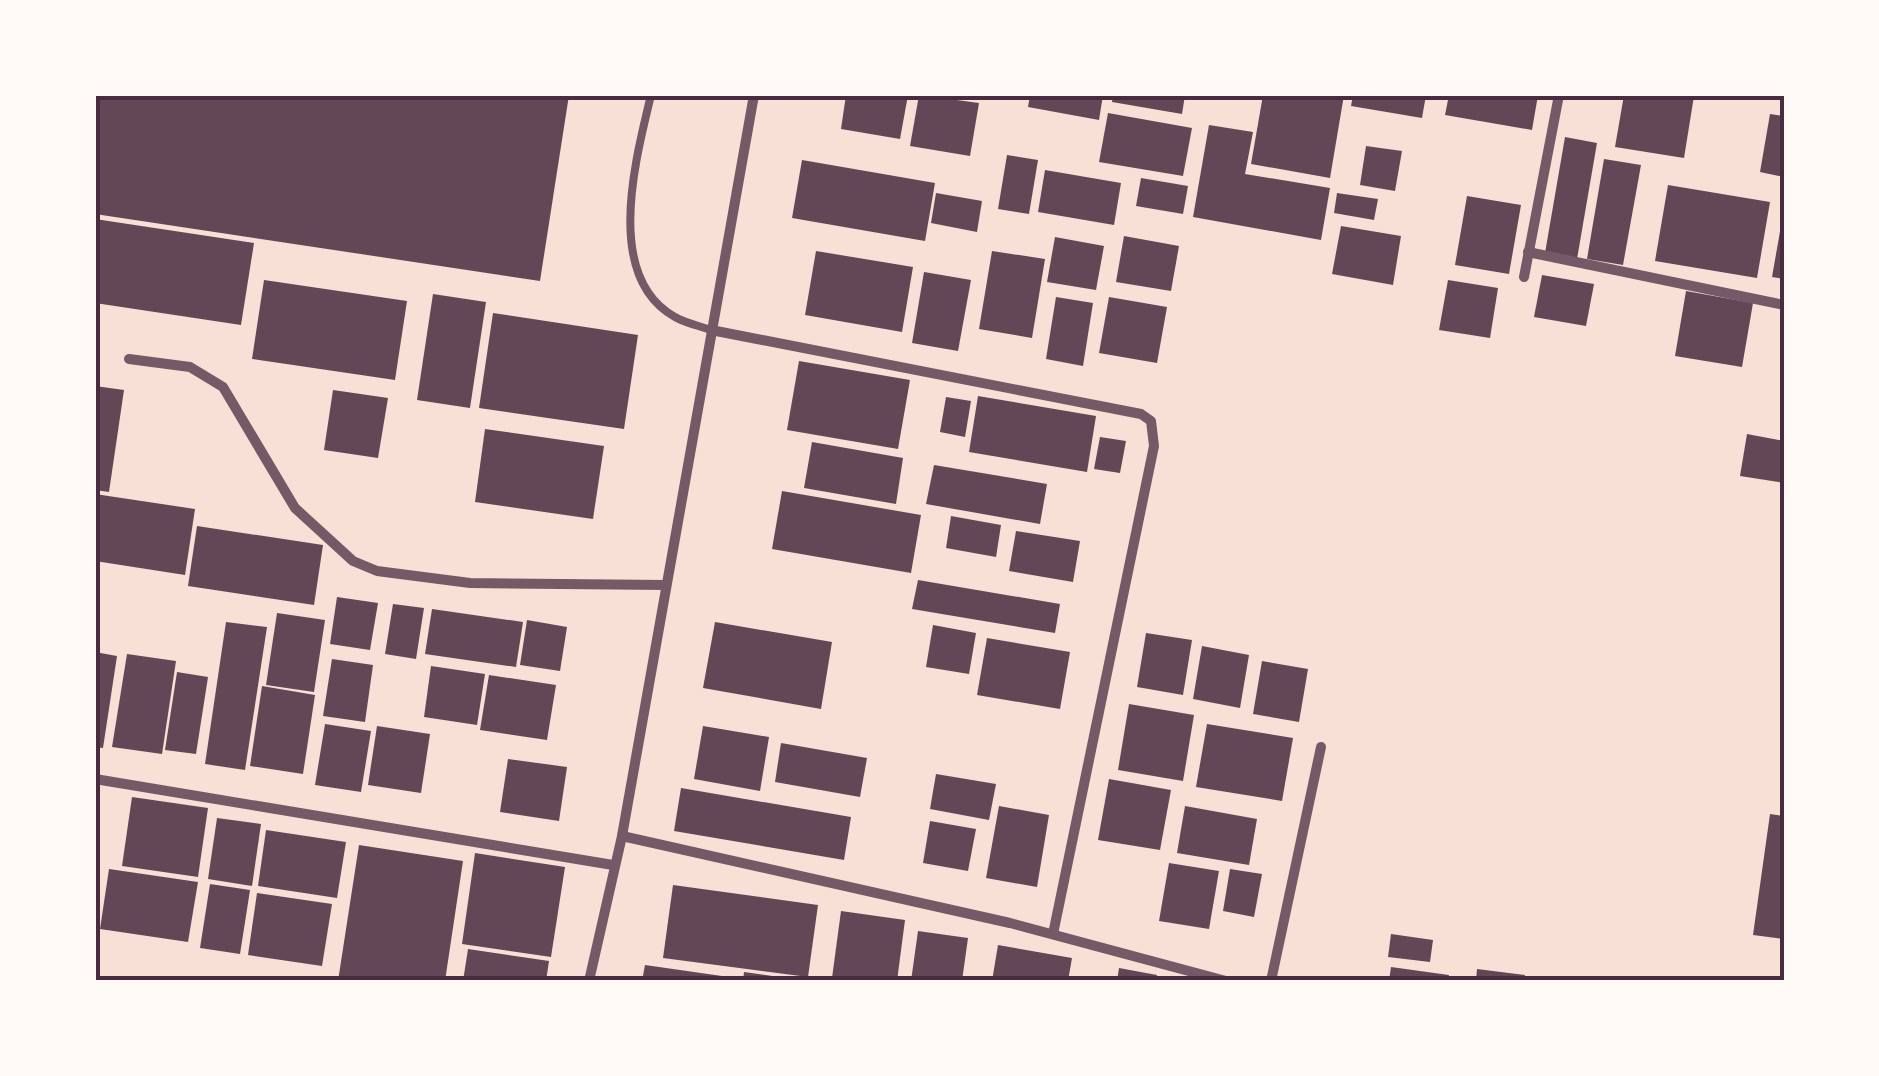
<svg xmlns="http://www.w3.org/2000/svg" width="1879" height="1076" viewBox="0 0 1879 1076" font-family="Manrope,sans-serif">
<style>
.building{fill:#644757}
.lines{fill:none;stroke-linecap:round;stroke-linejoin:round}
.service{stroke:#755966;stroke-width:8}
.minor{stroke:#755966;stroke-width:10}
.neatline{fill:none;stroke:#4a2c40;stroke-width:4}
</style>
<rect width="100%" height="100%" fill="#f7e1d7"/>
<!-- building -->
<g class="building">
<path d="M95 95H569L540 281 95 214Z"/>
<path d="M846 95H908L900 139 841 129Z"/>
<path d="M919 95 979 103 970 156 910 146Z"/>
<path d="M1030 95H1103L1099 120 1028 107Z"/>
<path d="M1113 95H1185L1182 114 1112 102Z"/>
<path d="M1263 95H1344L1330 178 1251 164Z"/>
<path d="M1353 95H1426L1422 118 1351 106Z"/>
<path d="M1449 95H1538L1532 130 1445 115Z"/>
<path d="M1624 95 1694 96 1684 158 1615 147Z"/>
<path d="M1108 113 1192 128 1183 176 1099 162Z"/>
<path d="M1770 114 1784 116V177L1760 172Z"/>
<path d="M1209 125 1253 132 1245 174 1330 188 1321 240 1193 217Z"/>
<path d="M1565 137 1597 143 1577 259 1545 253Z"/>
<path d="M1366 146 1402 151 1395 191 1360 185Z"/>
<path d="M1007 155 1038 160 1029 214 998 209Z"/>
<path d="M1604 159 1641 165 1623 265 1587 259Z"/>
<path d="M802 160 935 183 925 241 792 218Z"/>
<path d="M1045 170 1121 183 1114 225 1038 212Z"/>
<path d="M1141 178 1188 186 1183 214 1136 206Z"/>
<path d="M1668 185 1770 202 1757 278 1655 261Z"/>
<path d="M936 193 982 201 977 232 931 223Z"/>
<path d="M1337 193 1378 199 1374 220 1334 213Z"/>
<path d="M1467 196 1521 205 1509 274 1455 265Z"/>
<path d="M95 219 254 243 241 325 95 303Z"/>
<path d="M1782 220 1784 221V279L1772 277Z"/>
<path d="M1341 226 1401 236 1393 285 1332 274Z"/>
<path d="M1124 236 1179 246 1171 291 1116 282Z"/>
<path d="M1055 237 1104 246 1096 290 1047 282Z"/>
<path d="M816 251 913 267 902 332 805 315Z"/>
<path d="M992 251 1045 259 1032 338 979 329Z"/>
<path d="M924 272 971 280 958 351 912 343Z"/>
<path d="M1542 275 1594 284 1586 326 1534 317Z"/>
<path d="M264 280 407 301 395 380 252 359Z"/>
<path d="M1448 280 1498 288 1490 338 1439 330Z"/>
<path d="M1686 291 1753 303 1742 367 1675 356Z"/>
<path d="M433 294 486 302 470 408 417 400Z"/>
<path d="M1056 297 1093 303 1083 366 1046 359Z"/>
<path d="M1109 297 1167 307 1157 363 1099 353Z"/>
<path d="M493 313 638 335 624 429 479 408Z"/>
<path d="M799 361 910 380 898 449 787 430Z"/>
<path d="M95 386 124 390 109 492 95 490Z"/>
<path d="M333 390 388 398 378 458 324 450Z"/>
<path d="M978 396 1096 416 1087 472 969 452Z"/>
<path d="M946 397 971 401 965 437 940 432Z"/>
<path d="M485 429 604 446 593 519 475 502Z"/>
<path d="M1747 434 1784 441V483L1740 476Z"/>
<path d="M1100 437 1126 441 1120 473 1094 469Z"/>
<path d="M812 442 903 458 896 504 804 488Z"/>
<path d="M934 465 1047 484 1040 524 926 504Z"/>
<path d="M782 491 921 515 911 573 772 549Z"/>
<path d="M95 494 195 509 185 575 95 561Z"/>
<path d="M951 516 1001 525 996 557 946 548Z"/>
<path d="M197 526 323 545 314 605 188 586Z"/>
<path d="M1016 531 1080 541 1073 582 1009 571Z"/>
<path d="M918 580 1060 604 1055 633 912 609Z"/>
<path d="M337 597 378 603 370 650 330 644Z"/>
<path d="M393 604 424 608 416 659 385 654Z"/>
<path d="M432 609 523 622 516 667 425 654Z"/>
<path d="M277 613 325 620 314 692 266 685Z"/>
<path d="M527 620 567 627 560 671 520 665Z"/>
<path d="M226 622 267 627 245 770 205 764Z"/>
<path d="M715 622 832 642 821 709 703 688Z"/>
<path d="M933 625 976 633 969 674 926 667Z"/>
<path d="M1146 633 1192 640 1183 695 1137 687Z"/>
<path d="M987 638 1070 652 1060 709 977 695Z"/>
<path d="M1202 646 1249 655 1240 708 1193 699Z"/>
<path d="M95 652 117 656 103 748 95 747Z"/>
<path d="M127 654 176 661 162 754 112 747Z"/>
<path d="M332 659 373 665 365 722 323 716Z"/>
<path d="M1262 661 1308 669 1299 722 1253 714Z"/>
<path d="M431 666 485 674 477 725 424 717Z"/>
<path d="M177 672 208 677 196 754 165 750Z"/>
<path d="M489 675 556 685 547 740 480 730Z"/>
<path d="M262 686 315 695 303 774 250 766Z"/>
<path d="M1129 704 1194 715 1183 781 1118 770Z"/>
<path d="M325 724 371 731 361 792 315 785Z"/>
<path d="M1207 724 1293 738 1282 801 1196 787Z"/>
<path d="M377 726 430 734 421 793 368 785Z"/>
<path d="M703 726 769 737 760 791 694 779Z"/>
<path d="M781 743 867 758 860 797 775 782Z"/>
<path d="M508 759 567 767 559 821 500 812Z"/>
<path d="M936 774 996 784 989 820 930 809Z"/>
<path d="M1109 779 1171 790 1160 850 1098 840Z"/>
<path d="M681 788 851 817 844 860 674 831Z"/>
<path d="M132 797 208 808 198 877 122 866Z"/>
<path d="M999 806 1049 815 1037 887 986 878Z"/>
<path d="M1185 806 1257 819 1249 865 1177 853Z"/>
<path d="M1770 814 1784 816V939L1753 935Z"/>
<path d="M217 818 261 824 252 886 208 879Z"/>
<path d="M930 821 976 829 968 871 923 863Z"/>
<path d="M266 830 346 842 337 898 258 886Z"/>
<path d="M359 845 463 861 445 981H338Z"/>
<path d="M475 853 565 867 551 957 462 944Z"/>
<path d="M1169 863 1219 871 1209 929 1159 921Z"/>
<path d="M109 869 198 882 188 942 100 929Z"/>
<path d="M1230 869 1262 874 1254 917 1223 911Z"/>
<path d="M210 884 250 890 240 954 200 948Z"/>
<path d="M673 885 818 905 808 977 663 958Z"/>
<path d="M257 893 332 904 322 966 248 955Z"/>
<path d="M841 911 905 920 897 981 832 978Z"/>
<path d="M918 931 968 938 962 981H911Z"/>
<path d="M1391 934 1433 940 1430 962 1388 957Z"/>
<path d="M998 945 1072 958 1068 981H992Z"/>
<path d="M468 949 549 961 546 981H463Z"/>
<path d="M645 965 722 976 721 981H642Z"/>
<path d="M1391 967 1449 975 1448 981H1389Z"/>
<path d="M1119 968 1157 975 1156 981H1117Z"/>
<path d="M1477 969 1525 975 1524 981H1476Z"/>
<path d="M744 972 793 979V981H743Z"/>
</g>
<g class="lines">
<!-- service -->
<path class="service" d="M651 95C636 158 603 277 675 317 685 323 700 326 711 330"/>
<!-- minor -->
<g class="minor">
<path d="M1528 252 1784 305"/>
<path d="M1524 277 1559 95"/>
<path d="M711 330 1141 414 1151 421 1154 446 1053 934"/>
<path d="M129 359 190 367 223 387 295 508 353 561 377 571 470 583 665 585"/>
<path d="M95 779 613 865"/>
<path d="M622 836 1010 923 1226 981"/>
<path d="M589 981 622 836 754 95"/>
<path d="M1271 981 1321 747"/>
</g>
</g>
<!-- border -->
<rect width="1879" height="1076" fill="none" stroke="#fffaf5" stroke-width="195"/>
<rect x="98" y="98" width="1684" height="880" class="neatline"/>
</svg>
